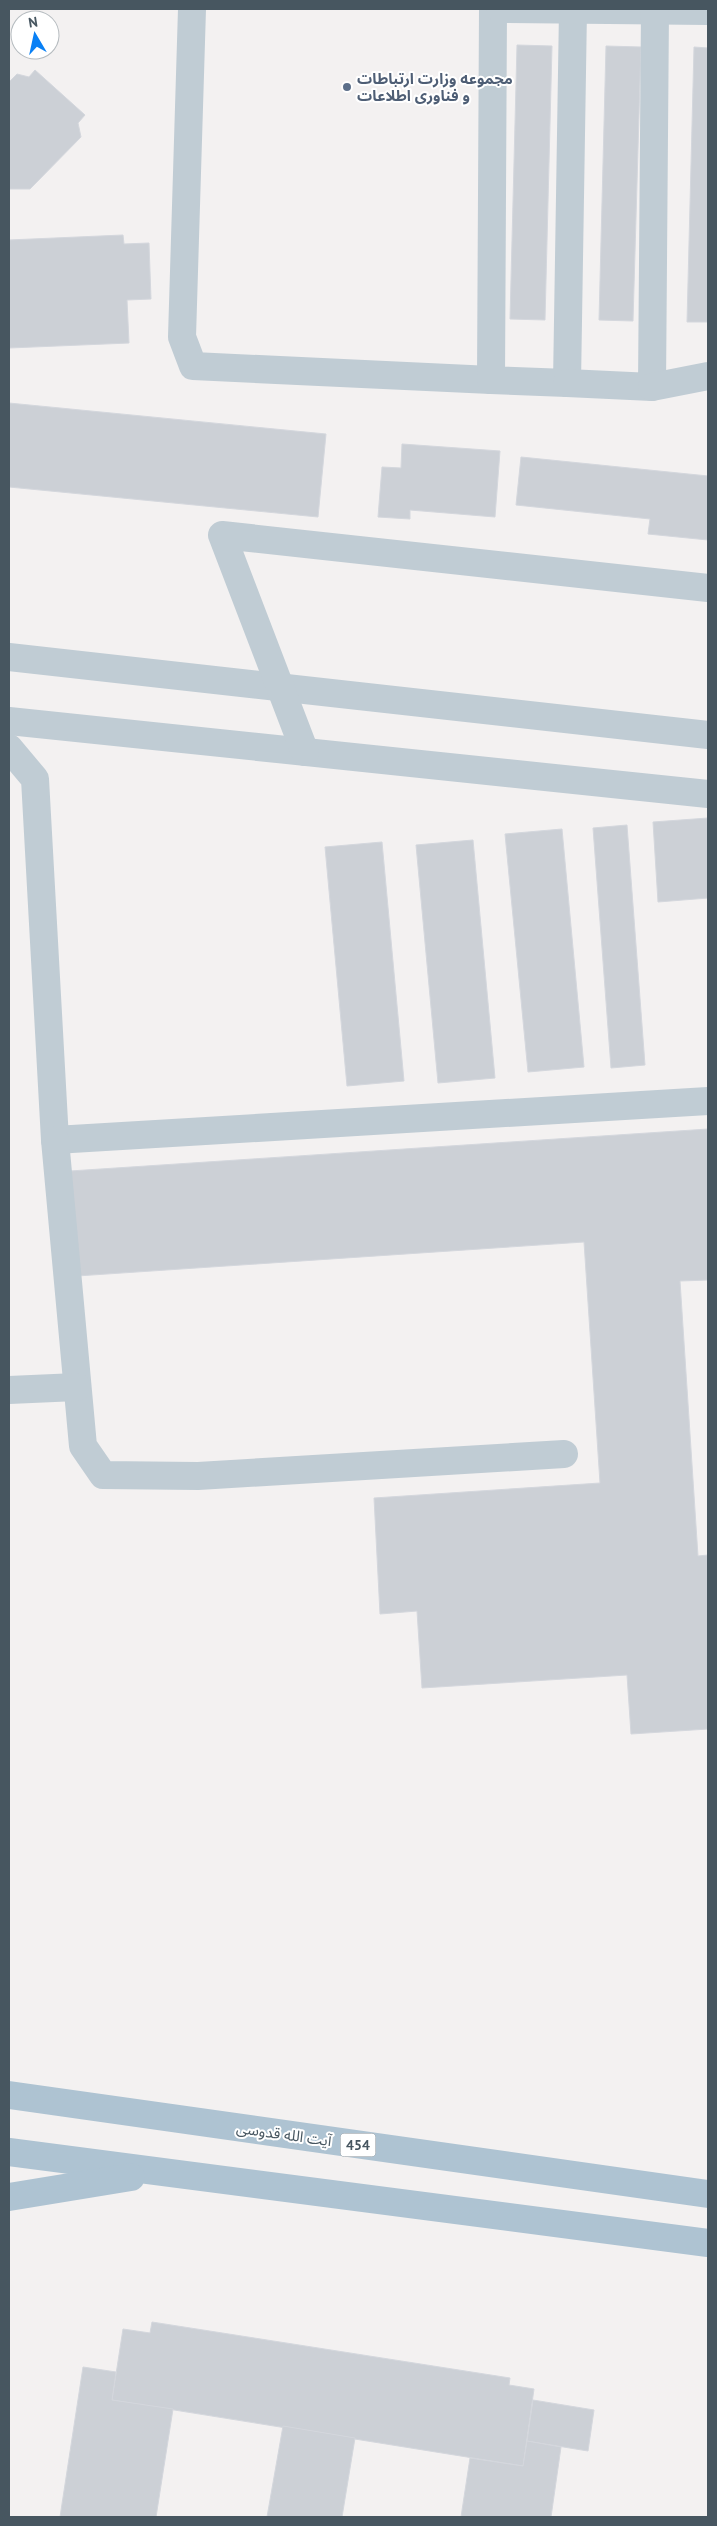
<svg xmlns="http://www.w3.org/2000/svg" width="717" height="2526" viewBox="0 0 717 2526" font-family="'PT Sans','Noto Sans Arabic',sans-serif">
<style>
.building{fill:#ccd0d6;stroke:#d4d7dd}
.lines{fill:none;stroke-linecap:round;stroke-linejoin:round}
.minor{stroke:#c0ccd4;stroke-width:28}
.major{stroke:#aec3d2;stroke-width:28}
.service-dot{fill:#5c6f8a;stroke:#fff;stroke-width:2}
.labels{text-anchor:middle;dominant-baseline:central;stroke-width:4;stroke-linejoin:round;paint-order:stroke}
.shield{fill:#fff;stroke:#7e8990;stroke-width:1}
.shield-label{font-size:14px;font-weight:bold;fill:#475660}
.service-label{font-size:15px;font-weight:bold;fill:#4e5e75;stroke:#fff;text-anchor:start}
.street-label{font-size:15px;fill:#475660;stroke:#fff}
</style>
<rect width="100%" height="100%" fill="#f3f1f1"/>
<!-- building -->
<g class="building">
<path d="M517 45 552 46 545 320 510 319Z"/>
<path d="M606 46 641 47 633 321 599 320Z"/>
<path d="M694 47 708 48V322H687Z"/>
<path d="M35 70 85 115 78 123 81 137 30 189H9V82L17 74 29 77Z"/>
<path d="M123 235 124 244 149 243 151 299 127 300 129 343 9 348V240Z"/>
<path d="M9 403 326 434 318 517 9 487Z"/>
<path d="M402 444 500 451 495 517 410 510V519L378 517 382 467 401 468Z"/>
<path d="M521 457 708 476V540L648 534 650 519 516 505Z"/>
<path d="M708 818V898L658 902 653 822Z"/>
<path d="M627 825 645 1065 611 1068 593 828Z"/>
<path d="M562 829 584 1067 528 1072 505 834Z"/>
<path d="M473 840 495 1078 438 1083 416 845Z"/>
<path d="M382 842 404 1081 347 1086 325 847Z"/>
<path d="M708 1129V1280L680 1281 698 1556 708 1555V1729L631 1734 627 1675 422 1688 417 1611 380 1614 374 1498 600 1483 584 1242 77 1276 70 1171Z"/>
<path d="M152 2322 510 2378 509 2385 534 2389 523 2466 112 2400 123 2329 150 2333Z"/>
<path d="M83 2367 116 2372 112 2400 173 2409 156 2517H60Z"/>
<path d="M533 2400 594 2410 588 2451 527 2441Z"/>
<path d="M283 2426 355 2438 342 2517H267Z"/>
<path d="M527 2441 561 2447 551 2517H461L470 2458 523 2466Z"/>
</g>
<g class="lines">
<!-- minor -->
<g class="minor">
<path d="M192 9 182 337 193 366 491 380"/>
<path d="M493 9 491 380 567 383 573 10"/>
<path d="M500 9 708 11"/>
<path d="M567 383 652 387 655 10"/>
<path d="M652 387 708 376"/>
<path d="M9 657 708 735"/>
<path d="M9 721 708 794"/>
<path d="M9 748 35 779 55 1140 708 1101"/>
<path d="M305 752 222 535 708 588"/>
<path d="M55 1140 83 1446 103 1475 198 1476 564 1454"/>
<path d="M9 1390 77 1387"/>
</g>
<!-- major -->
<g class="major">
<path d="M9 2095 708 2194"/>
<path d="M9 2152 708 2243"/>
<path d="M9 2197 131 2177"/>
</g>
</g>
<!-- markers -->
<circle class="service-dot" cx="347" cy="87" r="5"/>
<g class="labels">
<!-- shield labels -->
<rect class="shield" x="340.5" y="2133.5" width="35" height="23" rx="4"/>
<g class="shield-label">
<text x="358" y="2145">454</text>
</g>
<!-- service labels -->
<g class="service-label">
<text x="357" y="78">مجموعه وزارت ارتباطات<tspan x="357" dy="17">و فناوری اطلاعات</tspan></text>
</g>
<!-- street labels -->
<g class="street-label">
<text transform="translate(284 2134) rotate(8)">آیت الله قدوسی</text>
</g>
</g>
<!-- border -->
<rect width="717" height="2526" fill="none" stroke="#475660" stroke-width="20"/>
<!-- north arrow -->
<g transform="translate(35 35) rotate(351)"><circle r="24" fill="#ffffff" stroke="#b5bbbf"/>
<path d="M0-4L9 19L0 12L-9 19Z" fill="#0980f5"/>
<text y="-8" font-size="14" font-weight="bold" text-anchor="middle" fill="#475660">N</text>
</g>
</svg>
